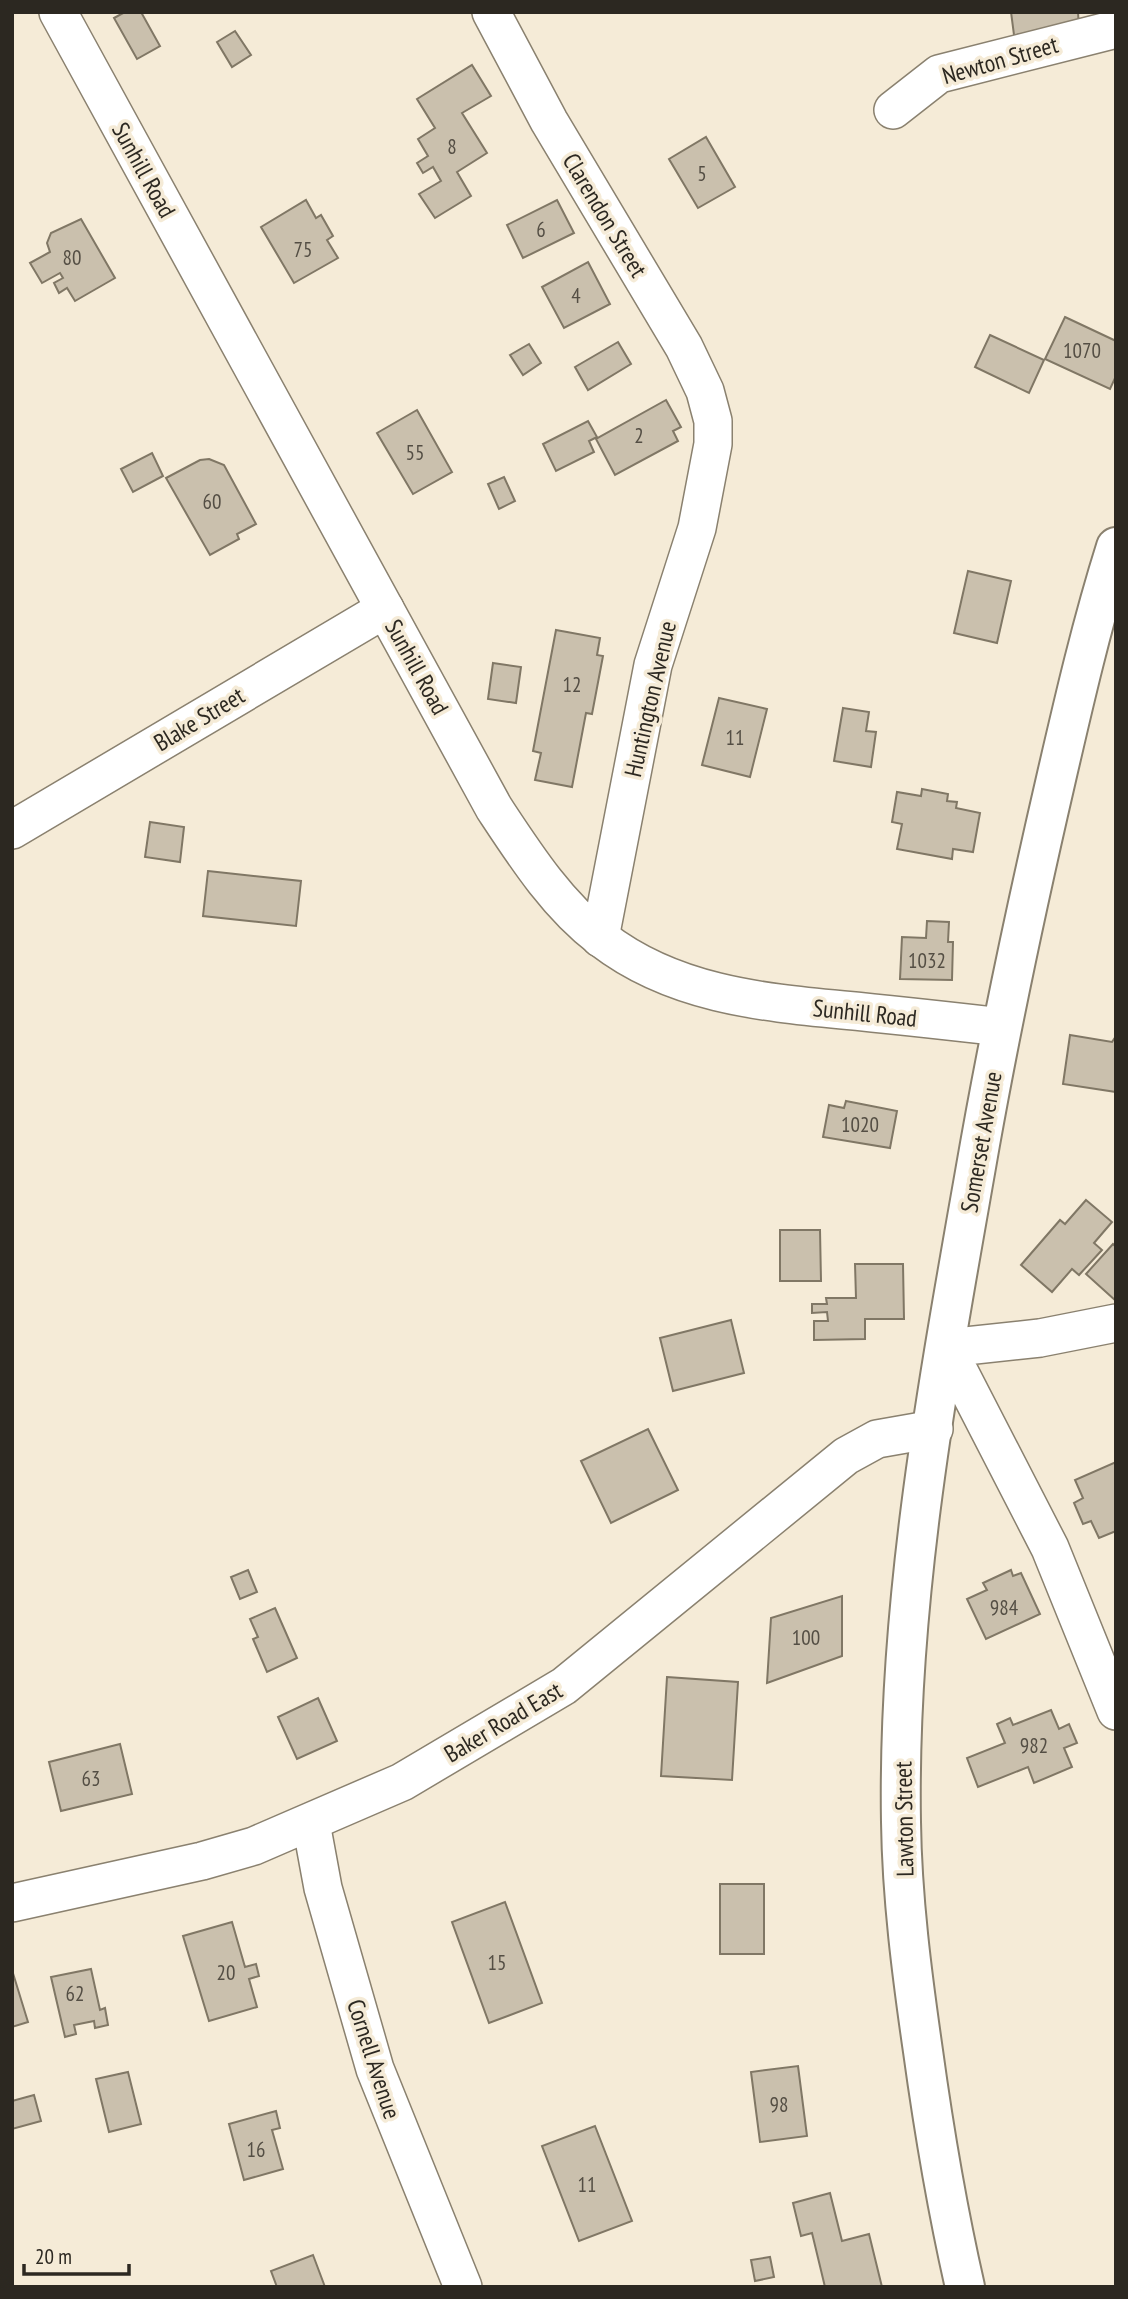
<svg xmlns="http://www.w3.org/2000/svg" width="1128" height="2299" viewBox="0 0 1128 2299" font-family="'PT Sans Narrow',sans-serif">
<style>
.building{fill:#cac0ad;stroke:#807765;stroke-width:2}
.lines{fill:none;stroke-linecap:round;stroke-linejoin:round}
.minor-casing{stroke:#8a816f;stroke-width:40}
.primary-casing{stroke:#8a816f;stroke-width:42}
.minor{stroke:#fff;stroke-width:37}
.primary{stroke:#fff;stroke-width:38}
.labels{text-anchor:middle;dominant-baseline:central;stroke-width:7;stroke-linejoin:round;paint-order:stroke}
.number-label{font-size:21px;fill:#544e44}
.street-label{font-size:24px;fill:#2c2821;stroke:#f5ebd7}
</style>
<rect width="100%" height="100%" fill="#f5ebd7"/>
<!-- building -->
<g class="building">
<path d="M125 12H141L160 46 137 59 114 18Z"/>
<path d="M1011 12H1078L1079 29 1014 35Z"/>
<path d="M235 31 251 55 232 67 217 42Z"/>
<path d="M472 65 491 96 462 113 487 153 457 172 471 196 435 218 419 194 441 181 433 167 423 173 417 163 428 156 418 139 435 128 417 99Z"/>
<path d="M706 137 735 187 698 208 669 159Z"/>
<path d="M306 200 316 218 321 215 333 236 327 240 338 258 294 283 261 227Z"/>
<path d="M557 200 574 233 523 258 507 225Z"/>
<path d="M81 219 115 278 75 301 67 288 59 293 54 283 63 278 60 273 42 283 30 263 50 252 47 243 51 233Z"/>
<path d="M588 262 610 304 564 328 542 287Z"/>
<path d="M1065 317 1116 341V376L1110 389 1045 359Z"/>
<path d="M990 335 1044 360 1029 393 975 367Z"/>
<path d="M618 342 631 364 588 390 575 367Z"/>
<path d="M529 344 541 363 523 375 510 355Z"/>
<path d="M666 400 681 427 673 431 678 441 615 475 596 439Z"/>
<path d="M417 410 452 472 413 494 377 433Z"/>
<path d="M588 421 597 437 589 441 594 452 556 471 543 444Z"/>
<path d="M152 453 163 476 133 492 121 469Z"/>
<path d="M209 459 224 465 256 524 237 534 239 539 210 555 166 478 200 460Z"/>
<path d="M504 477 515 501 499 509 488 484Z"/>
<path d="M968 571 1011 581 997 643 954 633Z"/>
<path d="M556 630 600 638 597 655 603 656 592 714 586 713 572 787 535 780 541 753 533 751Z"/>
<path d="M493 663 521 667 516 703 488 699Z"/>
<path d="M719 698 767 709 750 777 702 765Z"/>
<path d="M843 708 869 712 866 731 876 732 871 767 834 761Z"/>
<path d="M922 789 948 794 947 801 957 802 956 808 980 813 973 852 953 849 952 859 897 849 902 824 892 822 897 792 921 796Z"/>
<path d="M150 822 184 827 180 862 145 857Z"/>
<path d="M208 871 301 881 296 926 203 916Z"/>
<path d="M927 921 949 922 948 942H953L952 980 900 979 902 937 926 938Z"/>
<path d="M1070 1035 1112 1042 1116 1036V1092L1063 1084Z"/>
<path d="M846 1101 897 1111 890 1148 823 1137 829 1105 844 1108Z"/>
<path d="M1086 1200 1112 1222 1094 1243 1102 1250 1079 1275 1072 1269 1052 1292 1021 1265 1060 1220 1065 1224Z"/>
<path d="M780 1230H820L821 1281H780Z"/>
<path d="M1113 1244 1116 1247V1301L1086 1274Z"/>
<path d="M855 1264H903L904 1319H865V1339L814 1340V1321H828L827 1312 812 1313V1304H827L826 1298H856Z"/>
<path d="M731 1320 744 1373 673 1391 660 1338Z"/>
<path d="M648 1429 678 1490 611 1523 581 1461Z"/>
<path d="M1116 1462V1531L1099 1538 1091 1521 1083 1524 1074 1503 1083 1498 1075 1480Z"/>
<path d="M248 1570 257 1592 240 1599 231 1577Z"/>
<path d="M1011 1570 1013 1576 1021 1573 1040 1614 986 1639 967 1599 987 1590 983 1583Z"/>
<path d="M842 1596V1656L767 1683 771 1618Z"/>
<path d="M275 1608 297 1658 267 1672 253 1639 258 1637 250 1619Z"/>
<path d="M667 1677 738 1682 732 1780 661 1776Z"/>
<path d="M318 1698 337 1741 297 1759 278 1717Z"/>
<path d="M1051 1710 1059 1729 1069 1724 1077 1743 1064 1748 1072 1767 1034 1783 1028 1767 978 1787 967 1758 1005 1743 997 1724 1010 1718 1013 1725Z"/>
<path d="M120 1744 132 1794 61 1811 49 1762Z"/>
<rect x="720" y="1884" width="44" height="70"/>
<path d="M505 1902 542 2003 489 2023 452 1922Z"/>
<path d="M232 1922 245 1967 256 1964 259 1976 249 1979 257 2007 209 2021 183 1936Z"/>
<path d="M91 1969 100 2010 105 2008 108 2025 95 2028 94 2021 74 2025 76 2034 65 2037 51 1977Z"/>
<path d="M12 1970 28 2022 12 2027Z"/>
<path d="M798 2066 807 2136 760 2142 751 2072Z"/>
<path d="M128 2072 141 2124 109 2132 96 2079Z"/>
<path d="M34 2095 41 2121 12 2129V2101Z"/>
<path d="M276 2111 280 2128 272 2130 283 2169 244 2180 229 2124Z"/>
<path d="M595 2126 632 2221 579 2241 542 2146Z"/>
<path d="M830 2193 842 2241 869 2234 882 2287H825L812 2233 801 2236 793 2203Z"/>
<path d="M313 2255 325 2287H277L271 2271Z"/>
<path d="M770 2257 774 2277 755 2281 751 2260Z"/>
</g>
<g class="lines">
<defs>
<g id="minor">
<path d="M58 12 494 808C525 855 557 905 602 939 672 993 758 1002 843 1010 896 1015 949 1021 1002 1027"/>
<path d="M491 12 549 121 684 347 705 391 713 421V444L697 528 653 665 600 938"/>
<path d="M893 110 939 74 1116 29"/>
<path d="M12 830 385 609"/>
<path d="M1116 1323 1040 1338 947 1348 1050 1548 1116 1711"/>
<path d="M311 1823 323 1888 375 2069 463 2287"/>
<path d="M12 1903 202 1861 254 1846 402 1782 564 1686 846 1456 877 1439 934 1429"/>
</g>
<path id="primary" d="M965 2287C947 2208 934 2131 923 2051 912 1975 902 1898 901 1822 897 1594 941 1367 980 1144 1002 1021 1028 900 1056 779 1074 701 1092 623 1116 547"/>
</defs>
<!-- minor casing -->
<use href="#minor" class="minor-casing"/>
<!-- primary casing -->
<use href="#primary" class="primary-casing"/>
<!-- minor -->
<use href="#minor" class="minor"/>
<!-- primary -->
<use href="#primary" class="primary"/>
</g>
<g class="labels">
<!-- number labels -->
<g class="number-label">
<text x="452" y="146">8</text>
<text x="702" y="173">5</text>
<text x="541" y="229">6</text>
<text x="303" y="249">75</text>
<text x="72" y="257">80</text>
<text x="576" y="295">4</text>
<text x="1082" y="350">1070</text>
<text x="639" y="435">2</text>
<text x="415" y="452">55</text>
<text x="212" y="501">60</text>
<text x="572" y="684">12</text>
<text x="735" y="737">11</text>
<text x="927" y="960">1032</text>
<text x="860" y="1124">1020</text>
<text x="1004" y="1607">984</text>
<text x="806" y="1637">100</text>
<text x="1034" y="1745">982</text>
<text x="91" y="1778">63</text>
<text x="497" y="1962">15</text>
<text x="226" y="1972">20</text>
<text x="75" y="1993">62</text>
<text x="779" y="2104">98</text>
<text x="256" y="2149">16</text>
<text x="587" y="2184">11</text>
</g>
<!-- street labels -->
<g class="street-label">
<text transform="translate(1000 60) rotate(-16)">Newton Street</text>
<text transform="translate(144 170) rotate(61)">Sunhill Road</text>
<text transform="translate(605 215) rotate(59)">Clarendon Street</text>
<text transform="translate(417 667) rotate(61)">Sunhill Road</text>
<text transform="translate(650 699) rotate(-77)">Huntington Avenue</text>
<text transform="translate(199 719) rotate(-31)">Blake Street</text>
<text transform="translate(865 1013) rotate(6)">Sunhill Road</text>
<text transform="translate(981 1142) rotate(-80)">Somerset Avenue</text>
<text transform="translate(503 1722) rotate(-31)">Baker Road East</text>
<text transform="translate(904 1819) rotate(-91)">Lawton Street</text>
<text transform="translate(374 2059) rotate(72)">Cornell Avenue</text>
</g>
</g>
<!-- border -->
<rect width="1128" height="2299" fill="none" stroke="#2c2821" stroke-width="28"/>
<!-- scale -->
<path d="M24 2264v10h105v-10" fill="none" stroke="#2c2821" stroke-width="3.5"/>
<text x="35" y="2264" font-size="21" fill="#2c2821" stroke="#f5ebd7" stroke-width="5" paint-order="stroke">20 m</text>
</svg>
